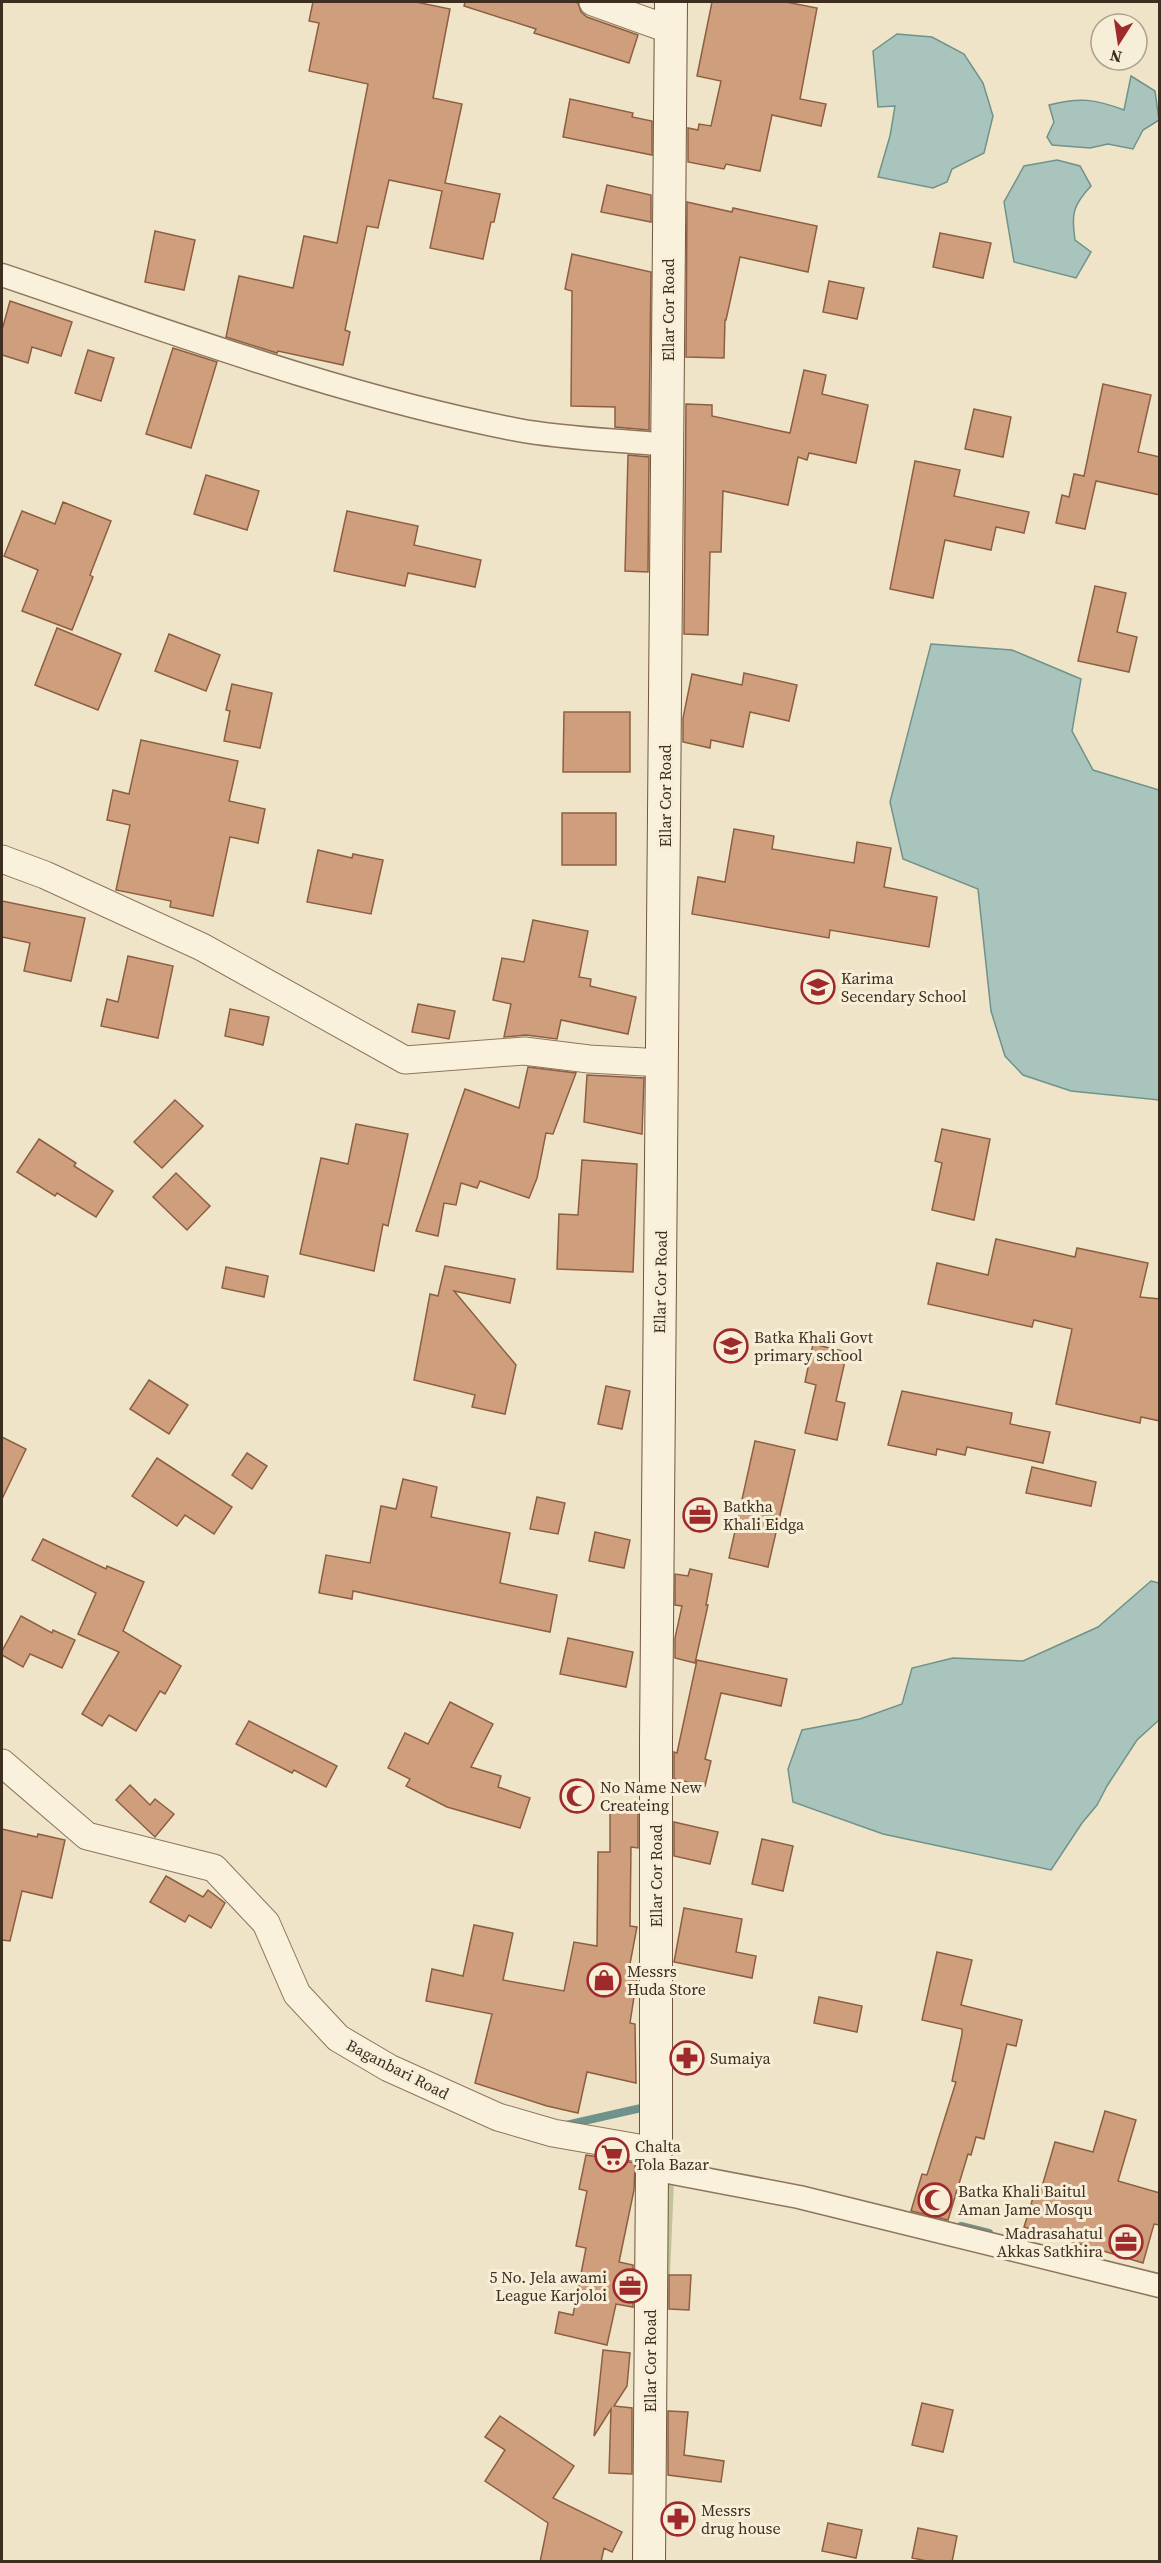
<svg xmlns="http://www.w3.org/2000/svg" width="1161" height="2563" viewBox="0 0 1161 2563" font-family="'Source Serif 4',serif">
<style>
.cemetery{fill:#bfc49a}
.water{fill:#a9c4bc;stroke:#6f938a;stroke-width:1.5}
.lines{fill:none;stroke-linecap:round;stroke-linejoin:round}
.stream{stroke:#6f938a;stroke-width:8}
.building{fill:#cf9f7d;stroke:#8d5f41;stroke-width:1.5}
.minor-casing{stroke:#8d765c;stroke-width:25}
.tertiary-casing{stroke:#8d765c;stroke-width:29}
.secondary-casing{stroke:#6f573f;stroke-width:34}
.minor{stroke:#faf1dc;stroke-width:22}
.tertiary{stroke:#faf1dc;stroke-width:27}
.secondary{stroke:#faf1dc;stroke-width:32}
.labels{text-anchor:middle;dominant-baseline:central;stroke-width:6;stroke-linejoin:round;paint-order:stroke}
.street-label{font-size:16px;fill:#3d2e20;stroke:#f7eed8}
.poi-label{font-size:16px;fill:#3d2e20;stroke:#f7eed8;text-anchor:start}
</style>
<rect width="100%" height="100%" fill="#f0e4c8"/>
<!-- cemetery -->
<path class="cemetery" d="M659 2181H674L670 2276 656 2275Z"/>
<!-- water -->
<g class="water">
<path d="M897 34 932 37 964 54 983 83 993 116 984 153 952 169 947 182 933 188 878 177 890 136 895 106 878 107 873 51Z"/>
<path d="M1131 76 1155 91 1159 120 1143 130 1133 149 1108 144 1090 148 1052 145 1047 137 1054 122 1049 105C1079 97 1095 99 1124 110Z"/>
<path d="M1057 160 1080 166 1091 186C1073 205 1071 214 1075 240L1091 252 1076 278 1014 262 1004 202 1024 166Z"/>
<path d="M931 644 1012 650 1081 679 1072 731 1093 770 1159 790V1100L1071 1091 1023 1075 1005 1056 991 1011 978 889 903 859 890 802Z"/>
<path d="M1151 1581 1159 1583V1720L1137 1740 1107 1786 1097 1805 1082 1823 1051 1870 883 1834 793 1802 788 1769 802 1730 860 1719 902 1704 912 1668 953 1658 1023 1661 1098 1627Z"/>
</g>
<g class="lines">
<!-- stream -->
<g class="stream">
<path d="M566 2125 650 2106"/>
<path d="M961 2226 989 2233"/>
</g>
</g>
<!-- building -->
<g class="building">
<path d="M313 2H416L450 9 433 98 462 104 445 183 500 194 494 222H491L483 259 430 248 442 191 389 180 378 228 367 226 345 330 350 332 343 365 278 351 277 353 226 337 239 276 293 288 304 236 337 243 368 84 309 71 319 23 309 21Z"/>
<path d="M465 2H574L578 3 581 12 587 17 638 35 629 63 534 33 536 29 464 6Z"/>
<path d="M712 2H786L817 8 800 99 826 104 821 126 772 115 760 171 726 164 724 169 688 162V128L698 130 699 124 711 126 721 81 697 76Z"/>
<path d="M570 99 633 113 632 117 652 121V155L563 137Z"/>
<path d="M607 185 651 195V222L601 212Z"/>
<path d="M687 202 732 212 733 208 817 226 808 272 740 257 726 320H725L724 358 686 357Z"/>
<path d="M155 231 195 240 184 290 145 282Z"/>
<path d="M940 233 991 243 983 278 933 267Z"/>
<path d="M572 254 651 272 649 430 615 427V407L571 406 572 291 565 289Z"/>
<path d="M829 281 864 288 857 319 823 312Z"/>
<path d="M10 301 72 322 61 356 32 347 28 363 2 355V330Z"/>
<path d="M173 348 217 362 191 448 146 434Z"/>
<path d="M88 350 114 358 101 401 75 393Z"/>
<path d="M804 370 826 375 822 394 868 405 856 463 809 453 807 460 798 457 788 505 723 491 721 552H710L708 635 684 634 686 404 712 405V416L790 433Z"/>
<path d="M1103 384 1151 395 1138 452 1160 457V495L1096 481 1085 529 1056 523 1062 495 1069 497 1074 474 1084 476Z"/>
<path d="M974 409 1011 417 1003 457 965 449Z"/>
<path d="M628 455 649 457 648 572 625 571Z"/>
<path d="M915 461 960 470 954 496 1029 512 1024 533 996 527 991 550 945 540 933 598 890 589Z"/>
<path d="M206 475 259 491 247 530 194 514Z"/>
<path d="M63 502 111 521 90 575 93 577 72 630 22 611 38 570 4 556 22 511 55 524Z"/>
<path d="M347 511 418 526 414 545 481 560 475 587 408 573 405 586 334 571Z"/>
<path d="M1095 586 1126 593 1117 632 1137 637 1129 672 1078 661Z"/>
<path d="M57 628 121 654 98 710 35 685Z"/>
<path d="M169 634 220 655 206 691 155 671Z"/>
<path d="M744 673 797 685 789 721 750 712 743 747 711 740 710 748 683 742V718L692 674 742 685Z"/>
<path d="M232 684 272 693 260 748 224 741 230 711 226 710Z"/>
<path d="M564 712H630V772H563Z"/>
<path d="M141 740 238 761 229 801 265 809 258 843 230 837 213 916 170 907 171 901 116 890 130 825 107 820 113 790 129 794Z"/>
<rect x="562" y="813" width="54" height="52"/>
<path d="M734 829 774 836 772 849 854 863 857 842 891 848 884 887 937 897 929 947 830 930 829 938 692 914 698 877 725 882Z"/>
<path d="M318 850 352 858 353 854 383 860 371 914 307 902Z"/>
<path d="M2 901 85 918 71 981 24 971 30 943 2 937Z"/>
<path d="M533 920 588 931 579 977 591 979 590 986 636 997 628 1034 561 1020 557 1039 526 1035 504 1037 511 1004 493 1000 502 958 524 962Z"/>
<path d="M128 956 173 966 158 1038 101 1026 107 999 118 1002Z"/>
<path d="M418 1004 455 1011 449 1039 412 1032Z"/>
<path d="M230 1009 269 1017 263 1045 225 1036Z"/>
<path d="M528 1067 576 1073 553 1134 546 1133 537 1178 529 1198 480 1181 477 1188 461 1183 456 1205 444 1203 438 1236 416 1231 465 1089 519 1108Z"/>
<path d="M587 1075 644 1078 642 1134 584 1122Z"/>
<path d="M175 1100 203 1126 162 1168 134 1142Z"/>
<path d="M356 1124 408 1134 388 1226 383 1224 374 1271 300 1254 321 1158 348 1164Z"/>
<path d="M942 1129 990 1139 974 1220 932 1210 942 1163 935 1161Z"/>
<path d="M39 1139 76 1163 74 1166 113 1191 96 1217 57 1193 55 1196 17 1172Z"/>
<path d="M582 1160 637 1164 633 1272 557 1269 559 1214 578 1215Z"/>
<path d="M176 1173 210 1206 187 1230 153 1197Z"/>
<path d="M996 1239 1075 1257 1077 1248 1148 1263 1140 1297 1160 1299V1421L1141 1417 1140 1423 1056 1404 1072 1329 1034 1320 1032 1327 928 1304 937 1263 988 1275Z"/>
<path d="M445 1266 515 1279 510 1303 454 1291 516 1365 505 1414 472 1407 475 1395 414 1380 430 1294 438 1296Z"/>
<path d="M226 1267 268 1276 264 1297 222 1288Z"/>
<path d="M813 1344 847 1352 836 1401 845 1403 837 1440 805 1433 816 1385 805 1382Z"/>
<path d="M149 1380 188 1405 169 1434 130 1409Z"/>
<path d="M606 1386 630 1391 622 1429 598 1424Z"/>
<path d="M902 1391 1012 1413 1010 1424 1050 1432 1043 1463 967 1447 965 1455 937 1449 936 1455 888 1445Z"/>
<path d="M2 1437 26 1449 2 1499Z"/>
<path d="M755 1441 795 1450 768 1567 729 1558Z"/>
<path d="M247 1453 267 1466 252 1489 232 1475Z"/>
<path d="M157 1458 232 1507 214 1534 185 1515 177 1526 132 1496Z"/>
<path d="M1032 1467 1096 1482 1091 1506 1026 1493Z"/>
<path d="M403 1479 437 1487 431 1517 510 1533 500 1583 557 1595 550 1632 353 1591 352 1599 319 1593 326 1555 370 1563 381 1506 396 1509Z"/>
<path d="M537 1497 565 1503 558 1534 530 1529Z"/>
<path d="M595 1532 630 1540 624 1568 589 1561Z"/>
<path d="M43 1539 106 1569 107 1566 144 1582 123 1631 181 1666 165 1694 160 1691 136 1731 109 1715 102 1726 82 1714 119 1652 78 1634 96 1593 32 1560Z"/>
<path d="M690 1569 712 1574 706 1605H708L695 1663 675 1658V1638L682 1606 675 1605V1574L688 1576Z"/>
<path d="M21 1616 52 1633 53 1630 75 1640 62 1668 30 1654 23 1667 2 1655V1651Z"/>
<path d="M568 1638 633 1652 626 1687 560 1674Z"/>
<path d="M697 1660 787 1679 781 1706 721 1693 705 1759 711 1761 705 1786 674 1779V1752L677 1753Z"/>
<path d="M450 1702 493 1724 471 1767 501 1776 498 1787 530 1798 520 1828 447 1807 406 1786 410 1779 388 1768 405 1733 428 1744Z"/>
<path d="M249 1721 337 1766 326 1787 294 1770 292 1773 236 1744Z"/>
<path d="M130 1785 150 1805 155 1799 174 1814 155 1837 116 1800Z"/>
<path d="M610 1810H637L638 1814V1848L631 1847 630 1926 637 1927 629 1969 638 1971 630 2023 635 2024 636 2083 587 2072 578 2113 547 2106 475 2083 492 2014 426 2001 432 1969 463 1976 474 1925 513 1933 503 1980 564 1991 574 1942 597 1946 598 1852H610Z"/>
<path d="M674 1822 718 1832 710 1864 674 1856Z"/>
<path d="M2 1829 37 1837 38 1834 65 1840 52 1898 22 1891 10 1941 2 1940Z"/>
<path d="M762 1839 793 1846 783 1891 752 1884Z"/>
<path d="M166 1876 203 1897 208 1890 225 1903 211 1928 189 1915 185 1922 150 1902Z"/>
<path d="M684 1908 742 1919 736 1952 756 1956 752 1978 674 1962Z"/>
<path d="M937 1952 972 1960 961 2005 1022 2020 1016 2046 1007 2044 984 2139 976 2137 971 2155 968 2154 948 2220 911 2211 922 2174 927 2175 956 2082 952 2081 962 2034V2029L922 2020Z"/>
<path d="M819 1997 862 2006 857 2032 814 2023Z"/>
<path d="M1105 2111 1136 2120 1118 2181 1160 2193V2225L1154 2224 1143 2263 1024 2227 1036 2188 1041 2190 1055 2142 1093 2152Z"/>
<path d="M586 2155 635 2163 634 2190 619 2262 633 2265V2307L616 2304 607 2345 555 2333 559 2312 573 2315 586 2248 576 2246 587 2191 579 2189Z"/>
<path d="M669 2275H691L689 2310 669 2309Z"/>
<path d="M603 2350 630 2353 627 2386 614 2406 632 2408V2474L609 2473 611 2409 594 2436Z"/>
<path d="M922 2403 953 2410 943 2452 912 2445Z"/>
<path d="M668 2411 688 2412 684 2455 724 2461 721 2482 668 2475Z"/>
<path d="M500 2416 574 2466 553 2498 622 2532 612 2552 604 2548 601 2562H540L548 2523 485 2481 505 2450 485 2437Z"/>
<path d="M828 2523 862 2530 856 2558 822 2551Z"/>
<path d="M918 2528 957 2536 952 2562H932L912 2558Z"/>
</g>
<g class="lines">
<defs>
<g id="minor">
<path d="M2 275C171 332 342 396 518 430 566 439 619 440 667 445"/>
<path d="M652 2169 799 2197 1160 2286"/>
</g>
<g id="tertiary">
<path d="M593 2 671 30"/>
<path d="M2 859 45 875 202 947 405 1060 524 1051 589 1059 663 1063"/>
<path d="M2 1763 87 1836 214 1868 266 1923 297 1994 338 2038 389 2068 498 2117 553 2133 656 2151"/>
</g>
<path id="secondary" d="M649 2562 652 2169 656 2151V1742L671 2"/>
</defs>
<!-- minor casing -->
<use href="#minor" class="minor-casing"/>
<!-- tertiary casing -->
<use href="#tertiary" class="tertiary-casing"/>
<!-- secondary casing -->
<use href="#secondary" class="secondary-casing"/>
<!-- minor -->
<use href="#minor" class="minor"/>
<!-- tertiary -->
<use href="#tertiary" class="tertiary"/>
<!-- secondary -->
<use href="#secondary" class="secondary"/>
</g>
<!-- icons -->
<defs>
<symbol id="school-ring" viewBox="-11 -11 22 22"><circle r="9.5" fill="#f7eed8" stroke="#9e2a2b" stroke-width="1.5"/><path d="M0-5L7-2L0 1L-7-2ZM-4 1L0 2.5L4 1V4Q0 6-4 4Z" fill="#9e2a2b"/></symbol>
<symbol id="office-ring" viewBox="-11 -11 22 22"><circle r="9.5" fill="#f7eed8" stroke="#9e2a2b" stroke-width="1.5"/><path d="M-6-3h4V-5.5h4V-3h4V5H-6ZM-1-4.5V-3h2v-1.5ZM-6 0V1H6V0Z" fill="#9e2a2b"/></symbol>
<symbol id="mosque-ring" viewBox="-11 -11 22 22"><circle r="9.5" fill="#f7eed8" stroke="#9e2a2b" stroke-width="1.5"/><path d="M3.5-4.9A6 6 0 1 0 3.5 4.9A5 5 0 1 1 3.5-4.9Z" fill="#9e2a2b"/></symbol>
<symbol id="shop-ring" viewBox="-11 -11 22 22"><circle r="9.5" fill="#f7eed8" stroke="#9e2a2b" stroke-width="1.5"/><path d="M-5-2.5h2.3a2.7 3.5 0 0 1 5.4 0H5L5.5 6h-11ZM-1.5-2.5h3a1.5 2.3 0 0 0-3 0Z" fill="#9e2a2b"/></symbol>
<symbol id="pharmacy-ring" viewBox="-11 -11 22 22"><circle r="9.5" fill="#f7eed8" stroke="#9e2a2b" stroke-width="1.5"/><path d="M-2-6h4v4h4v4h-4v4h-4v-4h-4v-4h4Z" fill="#9e2a2b"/></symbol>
<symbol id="supermarket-ring" viewBox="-11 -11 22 22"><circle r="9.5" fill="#f7eed8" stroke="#9e2a2b" stroke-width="1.5"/><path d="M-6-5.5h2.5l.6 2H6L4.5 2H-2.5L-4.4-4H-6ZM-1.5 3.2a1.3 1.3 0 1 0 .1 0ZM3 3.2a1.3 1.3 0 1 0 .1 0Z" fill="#9e2a2b"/></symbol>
</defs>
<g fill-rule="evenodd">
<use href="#school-ring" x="799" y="968" width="38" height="38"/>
<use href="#school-ring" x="712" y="1327" width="38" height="38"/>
<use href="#office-ring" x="681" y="1496" width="38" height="38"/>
<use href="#mosque-ring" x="558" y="1777" width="38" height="38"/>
<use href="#shop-ring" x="585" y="1961" width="38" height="38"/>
<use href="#pharmacy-ring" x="668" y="2039" width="38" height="38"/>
<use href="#supermarket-ring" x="593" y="2136" width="38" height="38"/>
<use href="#mosque-ring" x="916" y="2181" width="38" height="38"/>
<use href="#office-ring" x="1107" y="2223" width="38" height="38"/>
<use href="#office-ring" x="611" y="2267" width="38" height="38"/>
<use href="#pharmacy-ring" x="659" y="2500" width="38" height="38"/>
</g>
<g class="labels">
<!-- street labels -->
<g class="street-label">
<text transform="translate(668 310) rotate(-90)">Ellar Cor Road</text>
<text transform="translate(665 796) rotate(-90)">Ellar Cor Road</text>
<text transform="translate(660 1282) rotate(-89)">Ellar Cor Road</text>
<text transform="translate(656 1876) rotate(-90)">Ellar Cor Road</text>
<text transform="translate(398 2069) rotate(27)">Baganbari Road</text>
<text transform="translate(650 2361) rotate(-90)">Ellar Cor Road</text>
</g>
<!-- poi labels -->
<g class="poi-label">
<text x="841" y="978">Karima<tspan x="841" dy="18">Secendary School</tspan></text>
<text x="754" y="1337">Batka Khali Govt<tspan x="754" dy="18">primary school</tspan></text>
<text x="723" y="1506">Batkha<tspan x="723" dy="18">Khali Eidga</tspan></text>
<text x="600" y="1787">No Name New<tspan x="600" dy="18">Createing</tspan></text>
<text x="627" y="1971">Messrs<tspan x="627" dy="18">Huda Store</tspan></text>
<text x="710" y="2058">Sumaiya</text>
<text x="635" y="2146">Chalta<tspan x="635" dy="18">Tola Bazar</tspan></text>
<text x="958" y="2191">Batka Khali Baitul<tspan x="958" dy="18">Aman Jame Mosqu</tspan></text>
<text x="1103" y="2233" text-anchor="end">Madrasahatul<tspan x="1103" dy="18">Akkas Satkhira</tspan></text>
<text x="607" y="2277" text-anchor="end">5 No. Jela awami<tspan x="607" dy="18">League Karjoloi</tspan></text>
<text x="701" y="2510">Messrs<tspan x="701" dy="18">drug house</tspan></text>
</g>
</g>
<!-- border -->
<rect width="1161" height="2563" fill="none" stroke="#3d2e20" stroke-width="6"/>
<!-- north arrow -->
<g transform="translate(1119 42) rotate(192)"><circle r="28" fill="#f7eed8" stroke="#ada18e" stroke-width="1.5"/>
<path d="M0-4.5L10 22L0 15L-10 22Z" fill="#9e2a2b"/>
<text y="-9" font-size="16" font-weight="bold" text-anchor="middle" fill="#3d2e20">N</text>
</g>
</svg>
